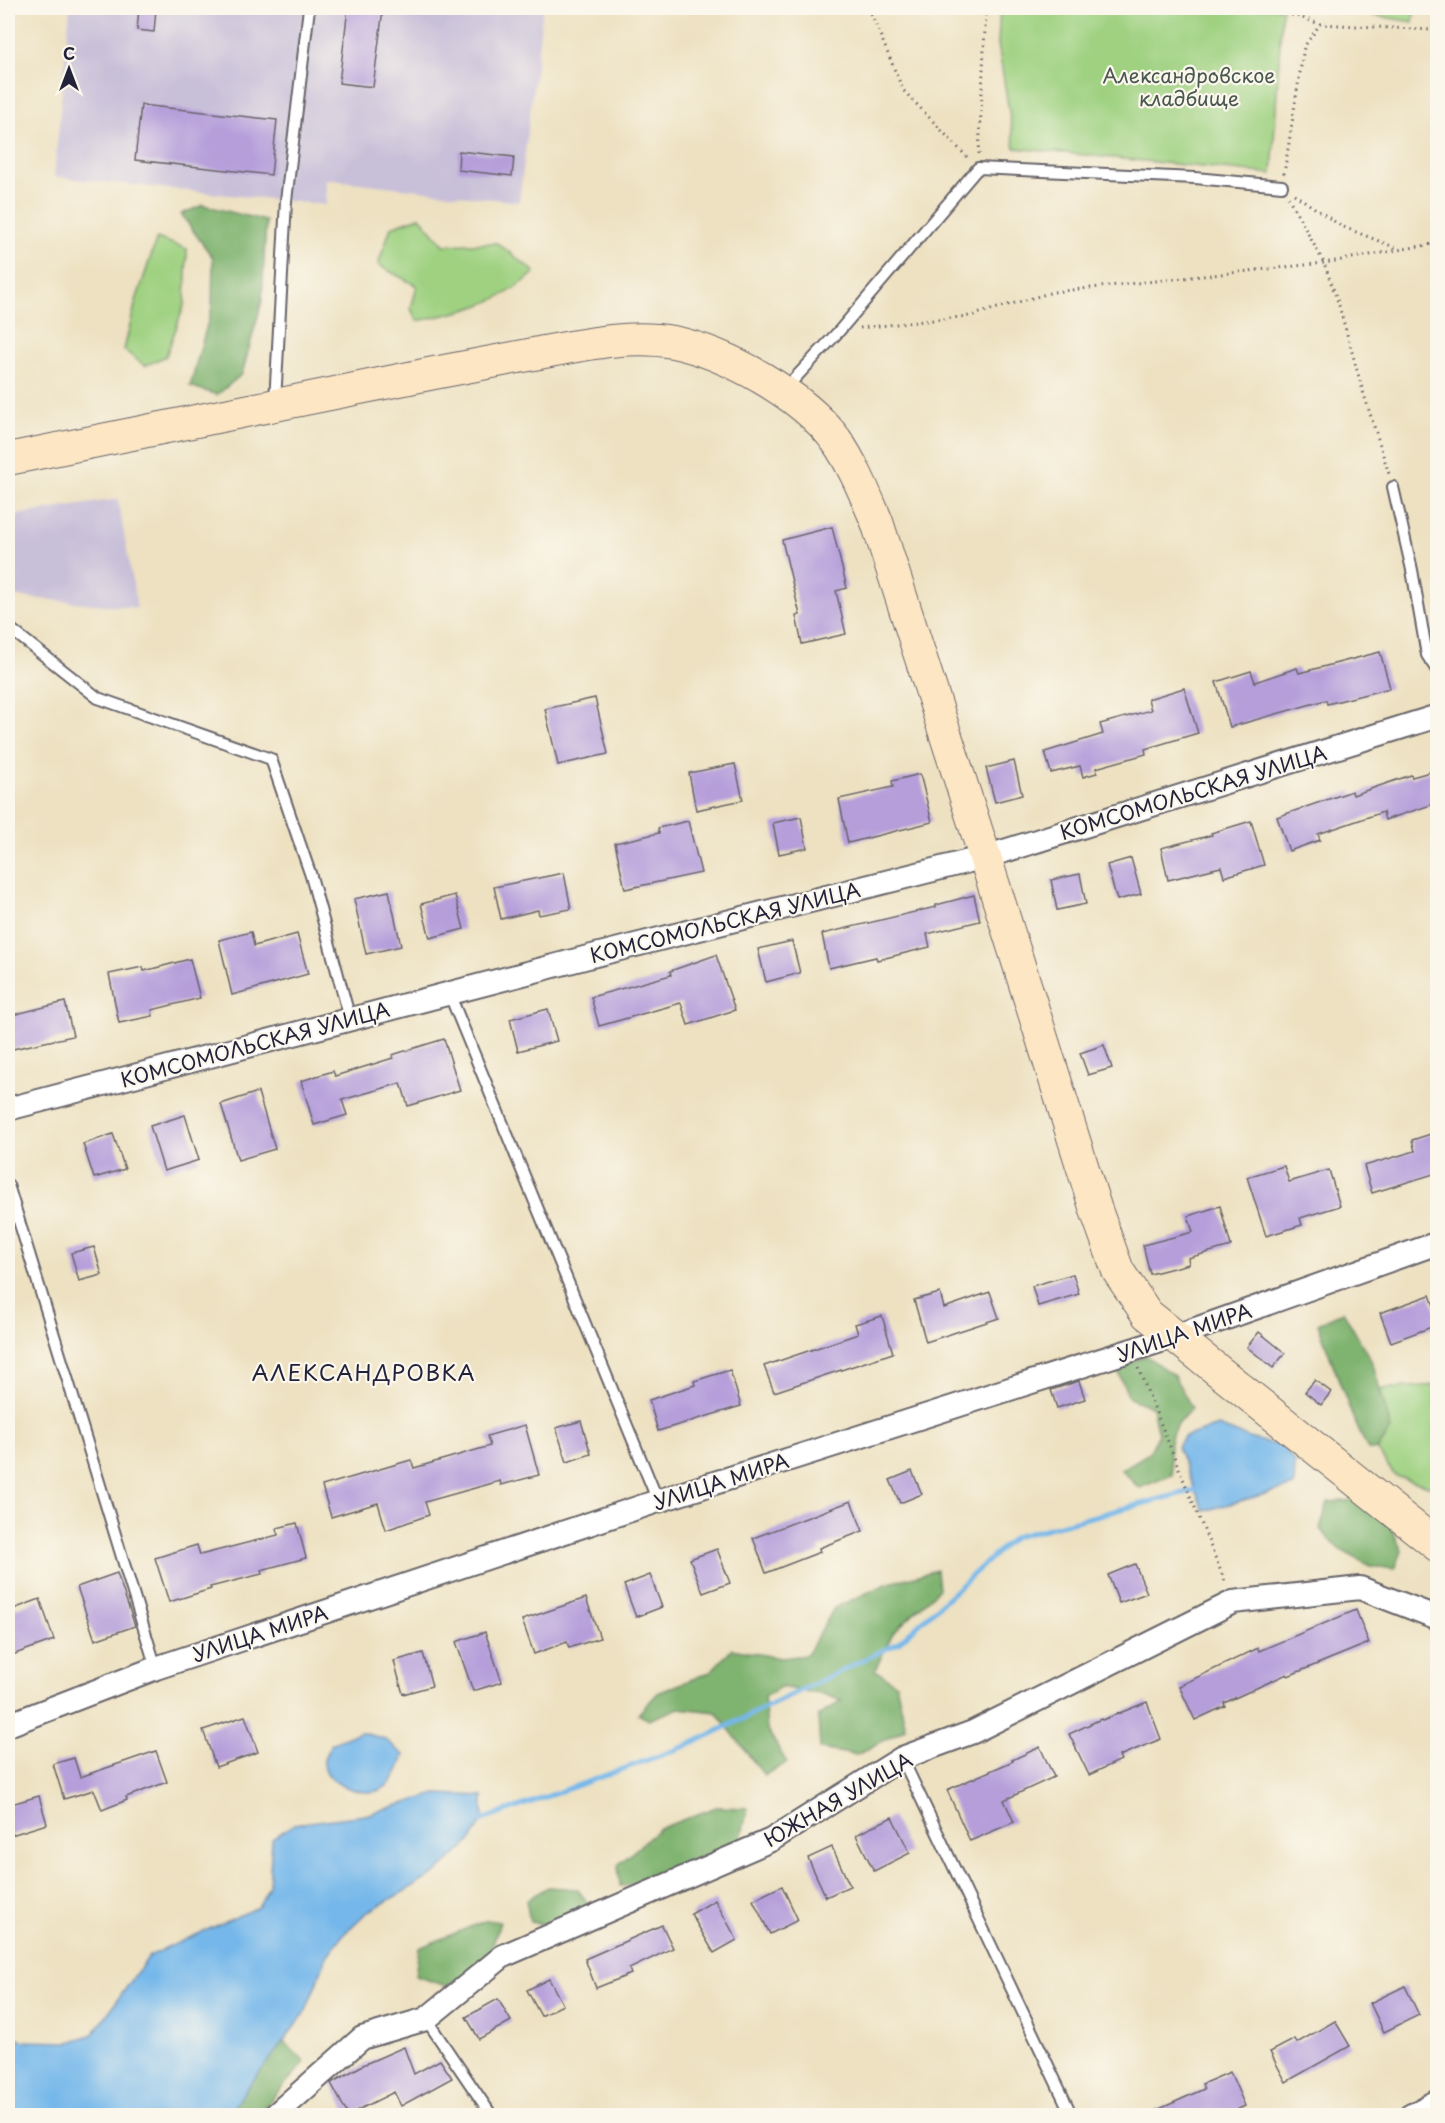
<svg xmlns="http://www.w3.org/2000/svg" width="1445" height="2123" viewBox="0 0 1445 2123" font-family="'Playpen Sans',sans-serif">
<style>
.industrial{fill:#c8bfd8}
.green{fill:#9fd181;stroke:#607a5e;stroke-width:1.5}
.forest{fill:#7fb36f;stroke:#506a55;stroke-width:1.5}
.water{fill:#75b7ea;stroke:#4c6c92;stroke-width:1.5}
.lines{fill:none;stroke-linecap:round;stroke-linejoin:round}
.stream{stroke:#75b7ea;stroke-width:5}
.building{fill:#b59eda}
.lane-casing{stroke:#69656a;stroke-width:14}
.street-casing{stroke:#69656a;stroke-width:26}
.secondary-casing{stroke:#69656a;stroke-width:34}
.path{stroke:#69656a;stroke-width:3;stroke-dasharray:1.5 4.5;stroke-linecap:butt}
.lane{stroke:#fff;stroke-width:10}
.street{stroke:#fff;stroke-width:22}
.secondary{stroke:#fce6c4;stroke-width:32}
.labels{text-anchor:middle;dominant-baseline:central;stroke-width:4.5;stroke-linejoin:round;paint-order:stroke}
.park-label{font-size:20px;fill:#485750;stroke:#fbf7ec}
.street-label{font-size:20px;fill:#22223b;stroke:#fbf7ec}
.quarter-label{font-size:22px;letter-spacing:1.5px;fill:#22223b;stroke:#fbf7ec}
</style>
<rect width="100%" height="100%" fill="#fbf7ec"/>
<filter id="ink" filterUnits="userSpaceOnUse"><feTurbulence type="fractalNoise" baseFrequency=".0167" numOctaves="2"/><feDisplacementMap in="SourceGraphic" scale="12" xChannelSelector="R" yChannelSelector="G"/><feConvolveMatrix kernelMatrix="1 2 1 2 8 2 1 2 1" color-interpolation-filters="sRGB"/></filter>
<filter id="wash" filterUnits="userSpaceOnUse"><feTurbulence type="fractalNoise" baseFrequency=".008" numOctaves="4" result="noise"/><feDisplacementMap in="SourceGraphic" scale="24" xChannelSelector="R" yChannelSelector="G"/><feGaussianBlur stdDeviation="1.35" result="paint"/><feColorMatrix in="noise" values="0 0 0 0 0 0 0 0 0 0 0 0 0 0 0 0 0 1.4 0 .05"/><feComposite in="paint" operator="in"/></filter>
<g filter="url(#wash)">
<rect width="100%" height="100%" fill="#ede1c1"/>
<!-- industrial -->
<g class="industrial">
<path d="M70 8H543L519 202 326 179V205L54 177Z"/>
<path d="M118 499 137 608 8 596V516Z"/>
</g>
<!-- green -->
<g class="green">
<path d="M1000 8H1282L1272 174 1015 148 998 44Z"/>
<path d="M1327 8H1415L1413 22Z"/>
<path d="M420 217 444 245 497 243 535 272C502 304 461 312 417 321L411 309 417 286 378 265 391 227Z"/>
<path d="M157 238 187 249 185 303 166 356 145 366 124 350 136 301Z"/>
<path d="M1437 1385V1486L1432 1487 1395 1476 1377 1450 1391 1429 1383 1406 1381 1389Z"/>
</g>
<!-- forest -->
<g class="forest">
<path d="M203 205 266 221 262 301 242 374 217 395 190 386 212 307 213 258 181 214Z"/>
<path d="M1343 1311 1373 1364 1391 1429 1377 1450H1368L1353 1418 1318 1324Z"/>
<path d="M1145 1355 1174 1376 1192 1408C1165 1435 1169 1440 1172 1475L1139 1488 1121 1470 1149 1453 1158 1435 1152 1407 1129 1398 1118 1371Z"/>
<path d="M1358 1500 1390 1524 1402 1551 1395 1569 1370 1566 1339 1549 1320 1529 1328 1502Z"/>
<path d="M937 1570 939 1589 893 1633 875 1670 896 1684 906 1728 857 1755 820 1749 818 1716 842 1701 826 1695 780 1687 764 1697 767 1729 787 1763 764 1775 716 1712 679 1708 649 1720 638 1714 658 1693 710 1672 732 1649 781 1658 807 1655 834 1608 886 1584Z"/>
<path d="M716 1807 748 1808 740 1842C707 1862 659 1885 620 1886L618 1865 659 1829Z"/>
<path d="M548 1887 577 1889 589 1904C570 1919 556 1928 530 1922L526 1900Z"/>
<path d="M487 1920 500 1922 491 1950 464 1977 447 1986 415 1976 419 1948Z"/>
<path d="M283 2041 305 2062 257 2115H227Z"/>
</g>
<!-- water -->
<g class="water">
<path d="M1218 1426 1252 1439 1282 1446 1295 1462 1294 1486 1204 1511 1177 1447 1184 1437Z"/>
<path d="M360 1732 385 1739 404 1755C400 1768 394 1784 380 1790 363 1797 322 1784 324 1761 324 1756 329 1749 331 1744Z"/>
<path d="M436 1794 483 1796V1820L470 1842 435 1874 366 1913 343 1935 327 1956 305 2013 227 2115H10L8 2109V2033L22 2041 70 2042 93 2034 149 1956 258 1907 269 1886 272 1839 294 1824 365 1815Z"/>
</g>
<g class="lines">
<!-- stream -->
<path class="stream" d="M477 1822 689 1745 898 1643 1014 1537 1195 1490"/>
</g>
<g id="blocks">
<!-- building -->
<g class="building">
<path d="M139 8H156L154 32 137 30Z"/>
<path d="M348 8 383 9 373 87 339 83Z"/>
<path d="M141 105 277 120 271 175 135 160Z"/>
<path d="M459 151 514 157 512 176 458 170Z"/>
<path d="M832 527 847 588 836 591 846 634 802 644 796 616 800 615 782 540Z"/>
<path d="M1380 652 1390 688 1327 704 1326 700 1230 727 1216 682 1251 671 1255 682 1297 668 1299 673Z"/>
<path d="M1184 688 1198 733 1145 749 1146 754 1096 768 1097 773 1083 777 1080 766 1051 773 1045 752 1103 734 1100 724 1151 710 1148 699Z"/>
<path d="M595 698 608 754 558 765 545 709Z"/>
<path d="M1014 761 1022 795 995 802 986 768Z"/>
<path d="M735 764 743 800 696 810 689 773Z"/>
<path d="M1437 770V803L1385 820 1383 812 1318 834 1320 840 1289 851 1277 817 1352 791 1353 795 1411 775 1412 777Z"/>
<path d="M920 774 932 822 848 843 839 799 893 787 892 781Z"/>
<path d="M801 817 807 848 779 854 773 823Z"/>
<path d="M688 821 701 873 625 889 615 843 659 833 658 828Z"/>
<path d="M1251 821 1264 865 1224 877 1221 867 1168 880 1161 848 1212 835 1211 833Z"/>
<path d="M1131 858 1141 894 1117 900 1107 865Z"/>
<path d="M564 873 571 909 539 915 538 910 501 919 494 887Z"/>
<path d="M1080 874 1086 904 1057 910 1051 880Z"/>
<path d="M389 891 401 946 366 954 354 899Z"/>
<path d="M455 895 464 929 430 938 421 904Z"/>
<path d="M974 895 980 921 927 934 930 947 877 960 876 957 829 968 822 934 936 907V905Z"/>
<path d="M251 932 254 946 297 934 308 974 232 995 219 940Z"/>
<path d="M792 941 800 973 766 982 758 949Z"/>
<path d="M716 955 735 1010 688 1025 681 1003 599 1026 591 997 671 975 670 971Z"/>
<path d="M190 959 200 998 152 1010 153 1016 119 1023 109 974 143 967 144 971Z"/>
<path d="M65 1002 73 1036 8 1050V1016Z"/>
<path d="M548 1009 557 1041 518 1051 510 1019Z"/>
<path d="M444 1039 460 1090 408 1106 401 1083 342 1100 347 1115 314 1125 301 1081 333 1071 335 1076 393 1058 392 1055Z"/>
<path d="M1104 1045 1112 1068 1088 1075 1080 1053Z"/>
<path d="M258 1092 275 1149 238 1160 221 1104Z"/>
<path d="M185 1115 199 1160 164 1171 150 1126Z"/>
<path d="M1437 1132V1173L1372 1193 1364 1166 1415 1151 1412 1140Z"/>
<path d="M113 1134 125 1169 94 1178 83 1144Z"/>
<path d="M1284 1166 1289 1182 1329 1170 1340 1206 1300 1218 1302 1225 1266 1236 1247 1177Z"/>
<path d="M1220 1206 1231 1246 1188 1258 1189 1264 1150 1274 1143 1245 1193 1232 1188 1216Z"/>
<path d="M94 1247 102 1275 79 1281 71 1253Z"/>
<path d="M1073 1274 1079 1294 1038 1306 1032 1286Z"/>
<path d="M990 1292 999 1318 926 1342 914 1300 940 1293 944 1308Z"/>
<path d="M1430 1295 1437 1314V1325L1391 1342 1380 1313Z"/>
<path d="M882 1316 893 1353 774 1392 764 1366 858 1334 855 1324Z"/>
<path d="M1259 1332 1285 1353 1273 1368 1247 1347Z"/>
<path d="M730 1370 741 1406 658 1431 649 1400 695 1385 694 1381Z"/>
<path d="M1315 1380 1331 1392 1321 1405 1305 1392Z"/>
<path d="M1079 1381 1085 1399 1057 1408 1051 1390Z"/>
<path d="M581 1421 591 1454 567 1462 556 1428Z"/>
<path d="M525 1425 539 1475 501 1485 500 1481 425 1502 429 1515 386 1530 378 1503 331 1517 322 1486 411 1460 414 1468 490 1446 487 1436Z"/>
<path d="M912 1471 922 1494 900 1503 890 1480Z"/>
<path d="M851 1501 863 1531 819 1548 820 1552 766 1573 753 1538Z"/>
<path d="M297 1523 306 1558 261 1570 262 1574 210 1587 211 1589 169 1602 155 1558 197 1545 200 1555 278 1535 277 1528Z"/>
<path d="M717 1549 730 1583 703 1593 690 1559Z"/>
<path d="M1135 1564 1147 1593 1119 1603 1108 1575Z"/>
<path d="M117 1573 135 1626 95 1640 77 1587Z"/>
<path d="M650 1575 662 1607 636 1617 624 1585Z"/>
<path d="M586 1598 600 1638 569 1648 567 1642 534 1654 522 1620Z"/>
<path d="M40 1599 54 1640 12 1655 8 1643V1611Z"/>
<path d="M1356 1610 1369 1643 1288 1676 1287 1674 1224 1703 1225 1706 1195 1720 1179 1686 1258 1648 1259 1651Z"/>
<path d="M485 1632 502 1682 473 1691 456 1642Z"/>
<path d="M423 1653 432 1686 403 1694 394 1661Z"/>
<path d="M1147 1702 1161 1739 1119 1756 1121 1760 1089 1775 1069 1734 1101 1719 1102 1720Z"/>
<path d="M245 1716 258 1752 216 1767 203 1730Z"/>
<path d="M1040 1747 1054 1777 1004 1800 1014 1822 970 1841 947 1790 1013 1761 1012 1760Z"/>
<path d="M156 1751 167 1782 126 1797 127 1800 102 1810 94 1790 64 1799 53 1764 74 1758 80 1777Z"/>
<path d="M39 1796 47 1824 8 1836V1805Z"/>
<path d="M892 1817 910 1853 874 1871 856 1835Z"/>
<path d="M832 1847 850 1886 826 1897 808 1858Z"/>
<path d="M782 1886 798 1920 770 1934 753 1900Z"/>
<path d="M715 1900 737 1940 714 1953 691 1914Z"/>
<path d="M662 1925 673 1948 629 1969 631 1974 596 1988 585 1959Z"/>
<path d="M549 1979 563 2005 541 2016 527 1990Z"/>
<path d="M1405 1986 1419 2015 1384 2032 1370 2003Z"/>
<path d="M498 1999 511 2021 479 2039 466 2017Z"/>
<path d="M1335 2021 1350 2046 1286 2082 1270 2052 1295 2039 1297 2043Z"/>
<path d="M404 2047 414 2074 440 2060 452 2078 401 2106 394 2092 348 2115 331 2083 365 2064Z"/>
<path d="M1230 2072 1245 2106 1225 2115H1146L1204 2089 1202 2084Z"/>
</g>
</g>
</g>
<g filter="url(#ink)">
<use href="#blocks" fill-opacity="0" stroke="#69656a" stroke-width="1.5"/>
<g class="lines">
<defs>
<g id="lane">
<path d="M784 390 840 330 978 168 1195 178 1282 186"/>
<path d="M275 402 286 201 309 8"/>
<path d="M1393 487 1412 570 1427 655 1438 672"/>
<path d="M8 627 98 698 271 759 311 876 350 1019"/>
<path d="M449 993 658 1501"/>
<path d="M8 1185 156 1668"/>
<path d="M902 1758 1072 2116"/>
<path d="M426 2019 492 2116"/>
</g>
<g id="street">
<path d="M8 1109 588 957 985 857 1438 716"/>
<path d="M8 1725 156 1668 658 1501 1173 1337 1438 1243"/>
<path d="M274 2116 362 2038 426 2019 503 1956 771 1840 902 1758 973 1732 1233 1602 1360 1588 1438 1618"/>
<path d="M1410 2116 1438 2101"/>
</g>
<path id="secondary" d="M8 459C150 430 292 402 434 373 469 366 504 360 539 353 581 345 629 334 673 342 727 353 803 395 836 440 854 466 865 494 877 522L985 857 1096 1210 1118 1271 1147 1314 1438 1546"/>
</defs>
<!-- lane casing -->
<use href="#lane" class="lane-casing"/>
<!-- street casing -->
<use href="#street" class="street-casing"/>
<!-- secondary casing -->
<use href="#secondary" class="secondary-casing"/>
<!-- path -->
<g class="path">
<path d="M869 8 903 90 968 158"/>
<path d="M1256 8 1297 16 1320 24"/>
<path d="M979 154 986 8"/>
<path d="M1284 174 1304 47 1320 24 1430 30 1438 22"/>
<path d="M1294 194 1341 226 1399 249"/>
<path d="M1288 197 1324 263 1338 302 1362 388 1389 474"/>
<path d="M860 328 970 316 1053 292 1324 263 1438 243"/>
<path d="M1138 1368 1226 1584"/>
</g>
<!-- lane -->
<use href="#lane" class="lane"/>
<!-- street -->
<use href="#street" class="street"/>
<!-- secondary -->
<use href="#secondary" class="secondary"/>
</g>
</g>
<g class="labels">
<!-- park labels -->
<g class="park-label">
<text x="1189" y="75">Александровское<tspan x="1189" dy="23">кладбище</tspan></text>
</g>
<!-- street labels -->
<g class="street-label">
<text transform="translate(1193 792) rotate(-17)">КОМСОМОЛЬСКАЯ УЛИЦА</text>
<text transform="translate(725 922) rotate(-14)">КОМСОМОЛЬСКАЯ УЛИЦА</text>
<text transform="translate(255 1044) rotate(-15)">КОМСОМОЛЬСКАЯ УЛИЦА</text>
<text transform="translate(1184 1332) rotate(-19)">УЛИЦА МИРА</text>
<text transform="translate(721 1481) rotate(-18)">УЛИЦА МИРА</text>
<text transform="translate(260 1633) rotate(-18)">УЛИЦА МИРА</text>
<text transform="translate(838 1799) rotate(-30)">ЮЖНАЯ УЛИЦА</text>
</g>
<!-- quarter labels -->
<g class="quarter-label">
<text x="364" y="1371">АЛЕКСАНДРОВКА</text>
</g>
</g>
<!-- margin -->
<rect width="1445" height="2123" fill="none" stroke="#fbf7ec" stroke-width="30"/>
<!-- north arrow -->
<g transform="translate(69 69)" stroke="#fbf7ec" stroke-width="4.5" paint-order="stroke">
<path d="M0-4.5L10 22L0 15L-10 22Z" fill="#22223b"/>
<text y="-9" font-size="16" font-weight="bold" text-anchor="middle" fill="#22223b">С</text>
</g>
</svg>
